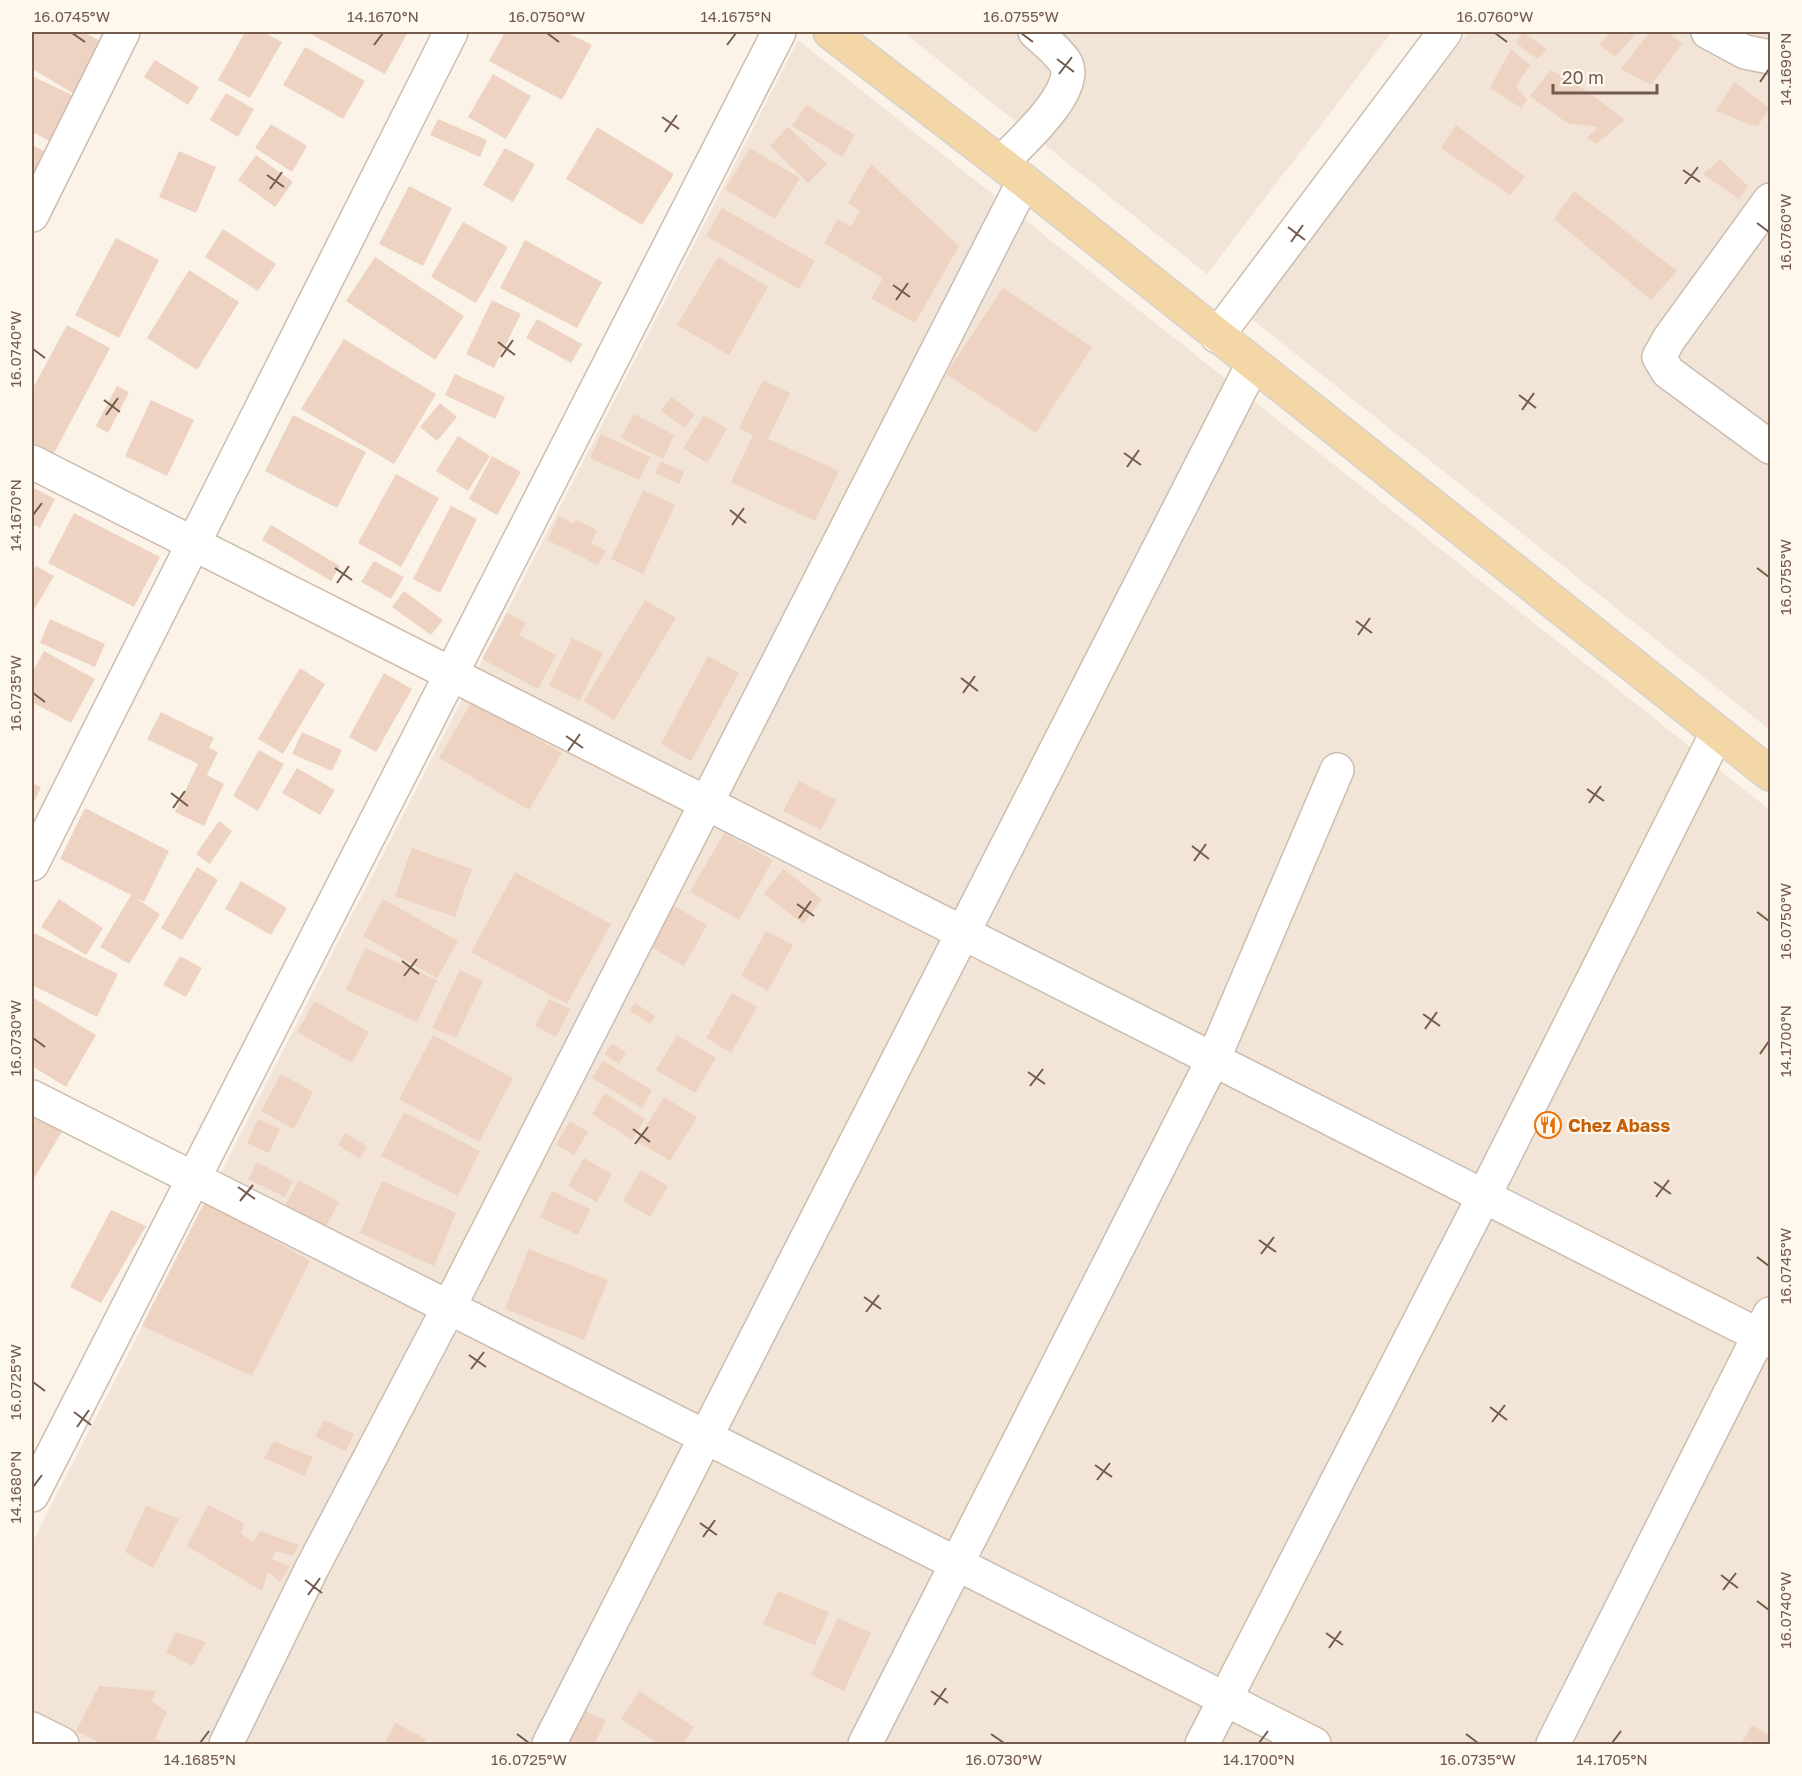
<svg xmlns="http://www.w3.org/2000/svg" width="1802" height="1776" viewBox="0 0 1802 1776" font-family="'Golos Text',sans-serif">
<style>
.residential{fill:#f2e5d7}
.building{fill:#eed3c2}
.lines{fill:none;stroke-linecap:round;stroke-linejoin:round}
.minor-casing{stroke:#ccbcaf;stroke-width:36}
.major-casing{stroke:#d8d1cd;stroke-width:36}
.minor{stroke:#fff;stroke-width:33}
.major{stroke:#f4d7a6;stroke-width:33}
.ticks{fill:none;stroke:#735b4e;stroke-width:2}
.labels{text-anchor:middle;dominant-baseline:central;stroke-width:4.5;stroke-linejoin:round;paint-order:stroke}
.food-label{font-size:18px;font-weight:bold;fill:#c56008;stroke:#fef8ee;text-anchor:start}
.neatline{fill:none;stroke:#735b4e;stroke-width:2}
.ticks-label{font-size:15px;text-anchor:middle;fill:#735b4e}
</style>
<rect width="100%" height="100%" fill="#fbf3e8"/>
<!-- residential -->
<g class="residential">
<path d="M903 32H1392L1207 274Z"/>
<path d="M1468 32H1770V730L1249 317Z"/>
<path d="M798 40 1770 810V1744H32V1543Z"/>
</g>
<!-- building -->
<g class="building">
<path d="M32 32H84L105 44 76 95 32 69Z"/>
<path d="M245 32H263L282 42 250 98 218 80Z"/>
<path d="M307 32H408L385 74Z"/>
<path d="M505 32H566L592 45 562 100 489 61Z"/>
<path d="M1523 32 1547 49 1537 59 1516 43Z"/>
<path d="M1611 32H1637L1615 57 1599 45Z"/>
<path d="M1650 32H1668L1682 44 1651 85 1621 69Z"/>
<path d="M305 47 365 81 343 119 283 85Z"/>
<path d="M1511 49 1530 65 1516 86 1527 100 1521 108 1490 88Z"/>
<path d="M155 60 199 87 188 105 144 77Z"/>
<path d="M1551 70 1590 93 1625 120 1596 144 1587 138 1598 127 1567 123 1530 96Z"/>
<path d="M493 74 531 96 506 139 468 117Z"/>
<path d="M32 76 76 97 54 143 32 132Z"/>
<path d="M1734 82 1770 108 1757 127 1716 111Z"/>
<path d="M226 93 254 109 238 137 210 120Z"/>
<path d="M806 105 855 135 842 157 792 126Z"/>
<path d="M438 119 487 140 480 157 430 135Z"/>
<path d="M271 124 307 146 292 172 255 148Z"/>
<path d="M1456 125 1525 177 1510 195 1441 148Z"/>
<path d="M597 127 674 174 642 225 566 179Z"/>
<path d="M788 127 827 164 808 183 770 146Z"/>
<path d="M32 145 46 152 32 180Z"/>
<path d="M505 148 535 164 513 202 483 185Z"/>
<path d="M750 148 800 178 775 219 725 189Z"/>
<path d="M179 151 216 167 196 213 159 197Z"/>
<path d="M256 155 293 182 275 207 238 180Z"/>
<path d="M1720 159 1748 186 1739 199 1703 174Z"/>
<path d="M871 164 959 246 915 323 871 298 883 278 824 243 838 219 851 227 860 211 848 203Z"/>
<path d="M409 186 452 208 423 266 379 244Z"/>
<path d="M1574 191 1677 271 1651 300 1554 219Z"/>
<path d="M722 208 815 261 799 289 706 236Z"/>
<path d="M463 222 508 247 476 303 431 277Z"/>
<path d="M223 229 276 264 258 291 205 257Z"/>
<path d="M116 238 159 260 119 338 75 315Z"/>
<path d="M525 240 602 282 577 328 500 288Z"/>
<path d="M375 257 464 316 435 360 346 301Z"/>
<path d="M718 257 768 287 729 355 677 325Z"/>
<path d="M189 270 239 302 197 370 147 338Z"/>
<path d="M1003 288 1092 347 1036 433 946 374Z"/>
<path d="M492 300 521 314 494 368 466 354Z"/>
<path d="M537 319 582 344 571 363 526 338Z"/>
<path d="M67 325 110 348 53 455 32 443V390Z"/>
<path d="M344 339 436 394 394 464 301 409Z"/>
<path d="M455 374 505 397 495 419 445 395Z"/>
<path d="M763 380 790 393 768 439 839 471 815 521 731 482 753 435 739 428Z"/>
<path d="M117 386 129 392 108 433 96 426Z"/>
<path d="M671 397 695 414 685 428 661 411Z"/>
<path d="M151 400 194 420 167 476 125 456Z"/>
<path d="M440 403 457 417 437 441 420 427Z"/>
<path d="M634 414 674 435 663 459 621 438Z"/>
<path d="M293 415 366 452 337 508 265 471Z"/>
<path d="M704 415 727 429 707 463 683 448Z"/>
<path d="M601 434 650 457 639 480 590 458Z"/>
<path d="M458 436 490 456 468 491 436 471Z"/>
<path d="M492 456 521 472 497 515 469 499Z"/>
<path d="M661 461 684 472 679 484 655 473Z"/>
<path d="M396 474 439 498 401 567 358 543Z"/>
<path d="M32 487 55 499 40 528 32 524Z"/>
<path d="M643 490 675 505 643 574 611 559Z"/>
<path d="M451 506 477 519 440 593 413 579Z"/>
<path d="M74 513 160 557 134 607 48 563Z"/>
<path d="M559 516 574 524 576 520 597 530 591 543 606 551 598 565 547 540Z"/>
<path d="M271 525 340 566 331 581 262 540Z"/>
<path d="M374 561 404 577 391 599 361 582Z"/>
<path d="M36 566 54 576 32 613V573Z"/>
<path d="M404 591 443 620 431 635 392 607Z"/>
<path d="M645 600 676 618 614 720 584 701Z"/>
<path d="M507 613 526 623 519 635 556 655 538 689 482 659Z"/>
<path d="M50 619 105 644 95 667 40 643Z"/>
<path d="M572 638 603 653 580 701 549 685Z"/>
<path d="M44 651 95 679 71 723 32 702V673Z"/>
<path d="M708 656 739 673 691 761 661 744Z"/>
<path d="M300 668 325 684 283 754 258 739Z"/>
<path d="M384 673 412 689 376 752 349 737Z"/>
<path d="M472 701 562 753 529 810 439 758Z"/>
<path d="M161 712 214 738 209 748 218 752 207 775 224 784 204 826 175 812 198 764 147 739Z"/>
<path d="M302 732 342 750 332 771 292 754Z"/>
<path d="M259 750 284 764 258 811 233 796Z"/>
<path d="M297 768 335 790 320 815 282 793Z"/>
<path d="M799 781 836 800 821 830 783 811Z"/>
<path d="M32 783 41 787 32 806Z"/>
<path d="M85 808 169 851 144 902 134 897 160 914 129 964 100 947 131 895 60 859Z"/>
<path d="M219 821 232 831 210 864 196 854Z"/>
<path d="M724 833 773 860 739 920 690 892Z"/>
<path d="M412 848 472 869 455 917 395 896Z"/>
<path d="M197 867 218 880 182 940 161 928Z"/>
<path d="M783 869 822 899 803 924 764 894Z"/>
<path d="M515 872 611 924 567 1004 471 952Z"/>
<path d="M241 881 287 908 271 935 225 909Z"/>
<path d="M59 899 103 928 86 955 41 927Z"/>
<path d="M383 899 458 941 437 978 363 936Z"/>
<path d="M674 906 707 925 684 966 651 947Z"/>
<path d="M766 931 793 945 768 991 741 976Z"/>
<path d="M32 932 118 974 97 1017 32 985Z"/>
<path d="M365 948 437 980 417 1022 346 990Z"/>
<path d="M180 956 202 968 186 997 163 985Z"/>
<path d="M460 970 483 981 456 1038 432 1028Z"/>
<path d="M732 993 757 1007 731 1053 706 1038Z"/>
<path d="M32 997 96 1035 66 1087 32 1066Z"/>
<path d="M549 999 570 1009 556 1037 535 1026Z"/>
<path d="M315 1001 369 1032 352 1063 297 1032Z"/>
<path d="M635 1003 655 1016 650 1024 630 1011Z"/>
<path d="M433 1035 513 1078 479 1142 399 1099Z"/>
<path d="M677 1035 716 1058 695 1093 656 1070Z"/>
<path d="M612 1043 626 1053 619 1064 604 1054Z"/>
<path d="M603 1061 652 1090 642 1108 592 1078Z"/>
<path d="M281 1074 313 1092 294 1129 261 1111Z"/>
<path d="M605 1093 645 1119 632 1140 592 1114Z"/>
<path d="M664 1097 697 1117 670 1161 637 1141Z"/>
<path d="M404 1112 480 1151 458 1196 381 1156Z"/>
<path d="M32 1113 63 1130 32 1182Z"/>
<path d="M258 1119 280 1129 269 1153 247 1143Z"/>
<path d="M570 1121 588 1132 574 1155 556 1145Z"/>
<path d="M345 1133 367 1146 360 1159 338 1145Z"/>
<path d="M584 1158 612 1174 597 1202 568 1186Z"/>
<path d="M257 1162 293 1181 285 1197 248 1179Z"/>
<path d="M641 1170 668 1186 650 1217 623 1201Z"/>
<path d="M299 1180 339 1202 325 1228 285 1206Z"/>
<path d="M382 1181 456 1213 434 1266 360 1233Z"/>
<path d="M552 1191 590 1209 578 1235 540 1217Z"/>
<path d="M205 1201 310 1261 252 1376 142 1326Z"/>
<path d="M111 1210 146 1226 101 1303 70 1287Z"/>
<path d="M529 1249 608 1280 584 1340 505 1309Z"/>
<path d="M324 1420 354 1434 346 1451 315 1437Z"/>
<path d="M274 1441 313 1457 304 1476 264 1458Z"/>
<path d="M208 1505 244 1523 241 1533 253 1542 260 1531 299 1545 293 1556 276 1551 272 1559 290 1566 280 1582 268 1572 262 1591 187 1546Z"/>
<path d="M146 1506 179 1519 153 1568 125 1552Z"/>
<path d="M778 1591 829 1612 815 1645 763 1624Z"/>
<path d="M838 1618 871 1633 844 1691 811 1675Z"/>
<path d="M176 1632 206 1642 192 1666 166 1652Z"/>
<path d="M99 1686 156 1691 152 1701 167 1712 155 1739 166 1744H103L76 1731Z"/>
<path d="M639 1691 694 1727 683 1744H659L621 1719Z"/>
<path d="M582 1709 606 1721 594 1744H563Z"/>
<path d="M395 1723 426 1739 423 1744H384Z"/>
<path d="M1752 1725 1770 1736V1744H1741Z"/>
</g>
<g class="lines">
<defs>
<g id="minor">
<path d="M1708 32 1745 52 1770 57"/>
<path d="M1001 163C1019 144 1082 89 1065 62 1058 51 1045 41 1035 32"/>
<path d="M1770 200 1669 339 1659 357 1668 372 1770 447"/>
<path d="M32 215 123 32"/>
<path d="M1217 336 1445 32"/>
<path d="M32 462 1770 1341"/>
<path d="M32 864 451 32"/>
<path d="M32 1097 1314 1744"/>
<path d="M32 1495 779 32"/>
<path d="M32 1729 62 1744"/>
<path d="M226 1744 311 1570 449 1307 1024 181"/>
<path d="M549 1744 1253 364"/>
<path d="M865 1744 1213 1060 1337 770"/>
<path d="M1202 1744 1484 1196 1717 733"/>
<path d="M1553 1744 1770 1314"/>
</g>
<path id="major" d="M830 32 1024 181 1770 774"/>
</defs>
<!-- minor casing -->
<use href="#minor" class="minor-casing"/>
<!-- major casing -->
<use href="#major" class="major-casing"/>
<!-- minor -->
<use href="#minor" class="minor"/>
<!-- major -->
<use href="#major" class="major"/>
</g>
<!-- ticks -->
<path class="ticks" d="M72 33 85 42M547 33 559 42M1021 33 1033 42M1495 33 1507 42M374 45 383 33M727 45 736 33M1057 59 1074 72M1059 74 1072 57M1760 82 1769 69M662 117 679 129M665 132 677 115M1683 170 1700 182M267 175 284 187M1685 184 1698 167M270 189 282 172M1757 223 1769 232M1288 227 1305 240M1291 242 1303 225M893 285 910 297M896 300 908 283M498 342 515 355M33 349 45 358M501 357 513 340M1519 395 1536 408M104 400 120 412M1522 410 1534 393M106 415 118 398M1124 453 1141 465M1127 467 1139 450M730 510 746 523M33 515 42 503M732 525 744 508M335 568 352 580M1757 568 1769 577M337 583 349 566M1356 621 1372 633M1358 635 1370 618M961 678 978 691M33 693 45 702M963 693 975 676M566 736 583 748M568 751 580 734M1587 789 1604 801M171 793 188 806M1589 803 1601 786M173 808 185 791M1192 846 1209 859M1194 861 1206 844M797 904 814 916M1757 912 1769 921M799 918 811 901M402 961 419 974M404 976 417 959M1423 1014 1440 1026M1425 1029 1437 1012M33 1038 45 1047M1760 1054 1769 1041M1028 1072 1045 1084M1030 1086 1043 1069M633 1129 650 1142M635 1144 648 1127M1654 1182 1671 1194M238 1187 255 1199M1656 1197 1669 1180M240 1201 253 1185M1259 1240 1276 1252M1261 1254 1274 1237M1757 1257 1769 1266M864 1297 881 1309M866 1312 879 1295M469 1355 486 1367M471 1369 484 1352M33 1382 45 1391M1490 1407 1507 1420M74 1412 91 1425M1492 1422 1505 1405M77 1427 89 1410M1095 1465 1112 1477M1097 1480 1110 1463M33 1487 42 1475M700 1523 717 1535M703 1537 715 1520M1721 1575 1738 1588M305 1580 322 1593M1723 1590 1736 1573M308 1595 320 1578M1757 1601 1769 1610M1326 1633 1343 1645M1329 1648 1341 1631M931 1691 948 1703M934 1705 946 1688M517 1734 529 1743M991 1734 1004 1743M1466 1734 1478 1743M200 1743 209 1731M1259 1743 1268 1731M1612 1743 1621 1731"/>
<!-- icons -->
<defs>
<symbol id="restaurant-ring" viewBox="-11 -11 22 22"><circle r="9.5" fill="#fef8ee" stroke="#e8710a" stroke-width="1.5"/><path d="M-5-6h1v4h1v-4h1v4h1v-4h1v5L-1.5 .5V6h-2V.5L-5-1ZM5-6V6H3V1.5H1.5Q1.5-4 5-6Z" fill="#e8710a"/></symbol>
</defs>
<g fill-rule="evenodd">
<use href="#restaurant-ring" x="1533" y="1110" width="30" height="30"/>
</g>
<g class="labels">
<!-- food labels -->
<g class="food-label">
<text x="1568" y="1125">Chez Abass</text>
</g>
</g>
<!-- border -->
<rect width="1802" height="1776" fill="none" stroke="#fef8ee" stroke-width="66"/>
<!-- scale -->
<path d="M1553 84v9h104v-9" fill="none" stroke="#735b4e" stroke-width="3"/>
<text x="1562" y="84" font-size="18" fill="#735b4e" stroke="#fef8ee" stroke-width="4.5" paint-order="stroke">20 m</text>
<rect x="33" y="33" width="1736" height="1710" class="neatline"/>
<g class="ticks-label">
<text x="72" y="22">16.0745°W</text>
<text x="383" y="22">14.1670°N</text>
<text x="547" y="22">16.0750°W</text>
<text x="736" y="22">14.1675°N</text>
<text x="1021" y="22">16.0755°W</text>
<text x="1495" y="22">16.0760°W</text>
<text transform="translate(1786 69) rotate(-90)" y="5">14.1690°N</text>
<text transform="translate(1786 232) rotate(-90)" y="5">16.0760°W</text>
<text transform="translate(16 349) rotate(-90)" y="5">16.0740°W</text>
<text transform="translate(16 515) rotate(-90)" y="5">14.1670°N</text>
<text transform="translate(1786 577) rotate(-90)" y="5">16.0755°W</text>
<text transform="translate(16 693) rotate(-90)" y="5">16.0735°W</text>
<text transform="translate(1786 921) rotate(-90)" y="5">16.0750°W</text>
<text transform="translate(16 1038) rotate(-90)" y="5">16.0730°W</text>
<text transform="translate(1786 1041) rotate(-90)" y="5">14.1700°N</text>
<text transform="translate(1786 1266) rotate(-90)" y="5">16.0745°W</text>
<text transform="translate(16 1382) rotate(-90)" y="5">16.0725°W</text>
<text transform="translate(16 1487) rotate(-90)" y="5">14.1680°N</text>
<text transform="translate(1786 1610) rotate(-90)" y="5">16.0740°W</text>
<text x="200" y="1765">14.1685°N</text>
<text x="529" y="1765">16.0725°W</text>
<text x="1004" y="1765">16.0730°W</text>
<text x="1259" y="1765">14.1700°N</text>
<text x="1478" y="1765">16.0735°W</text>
<text x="1612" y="1765">14.1705°N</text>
</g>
</svg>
